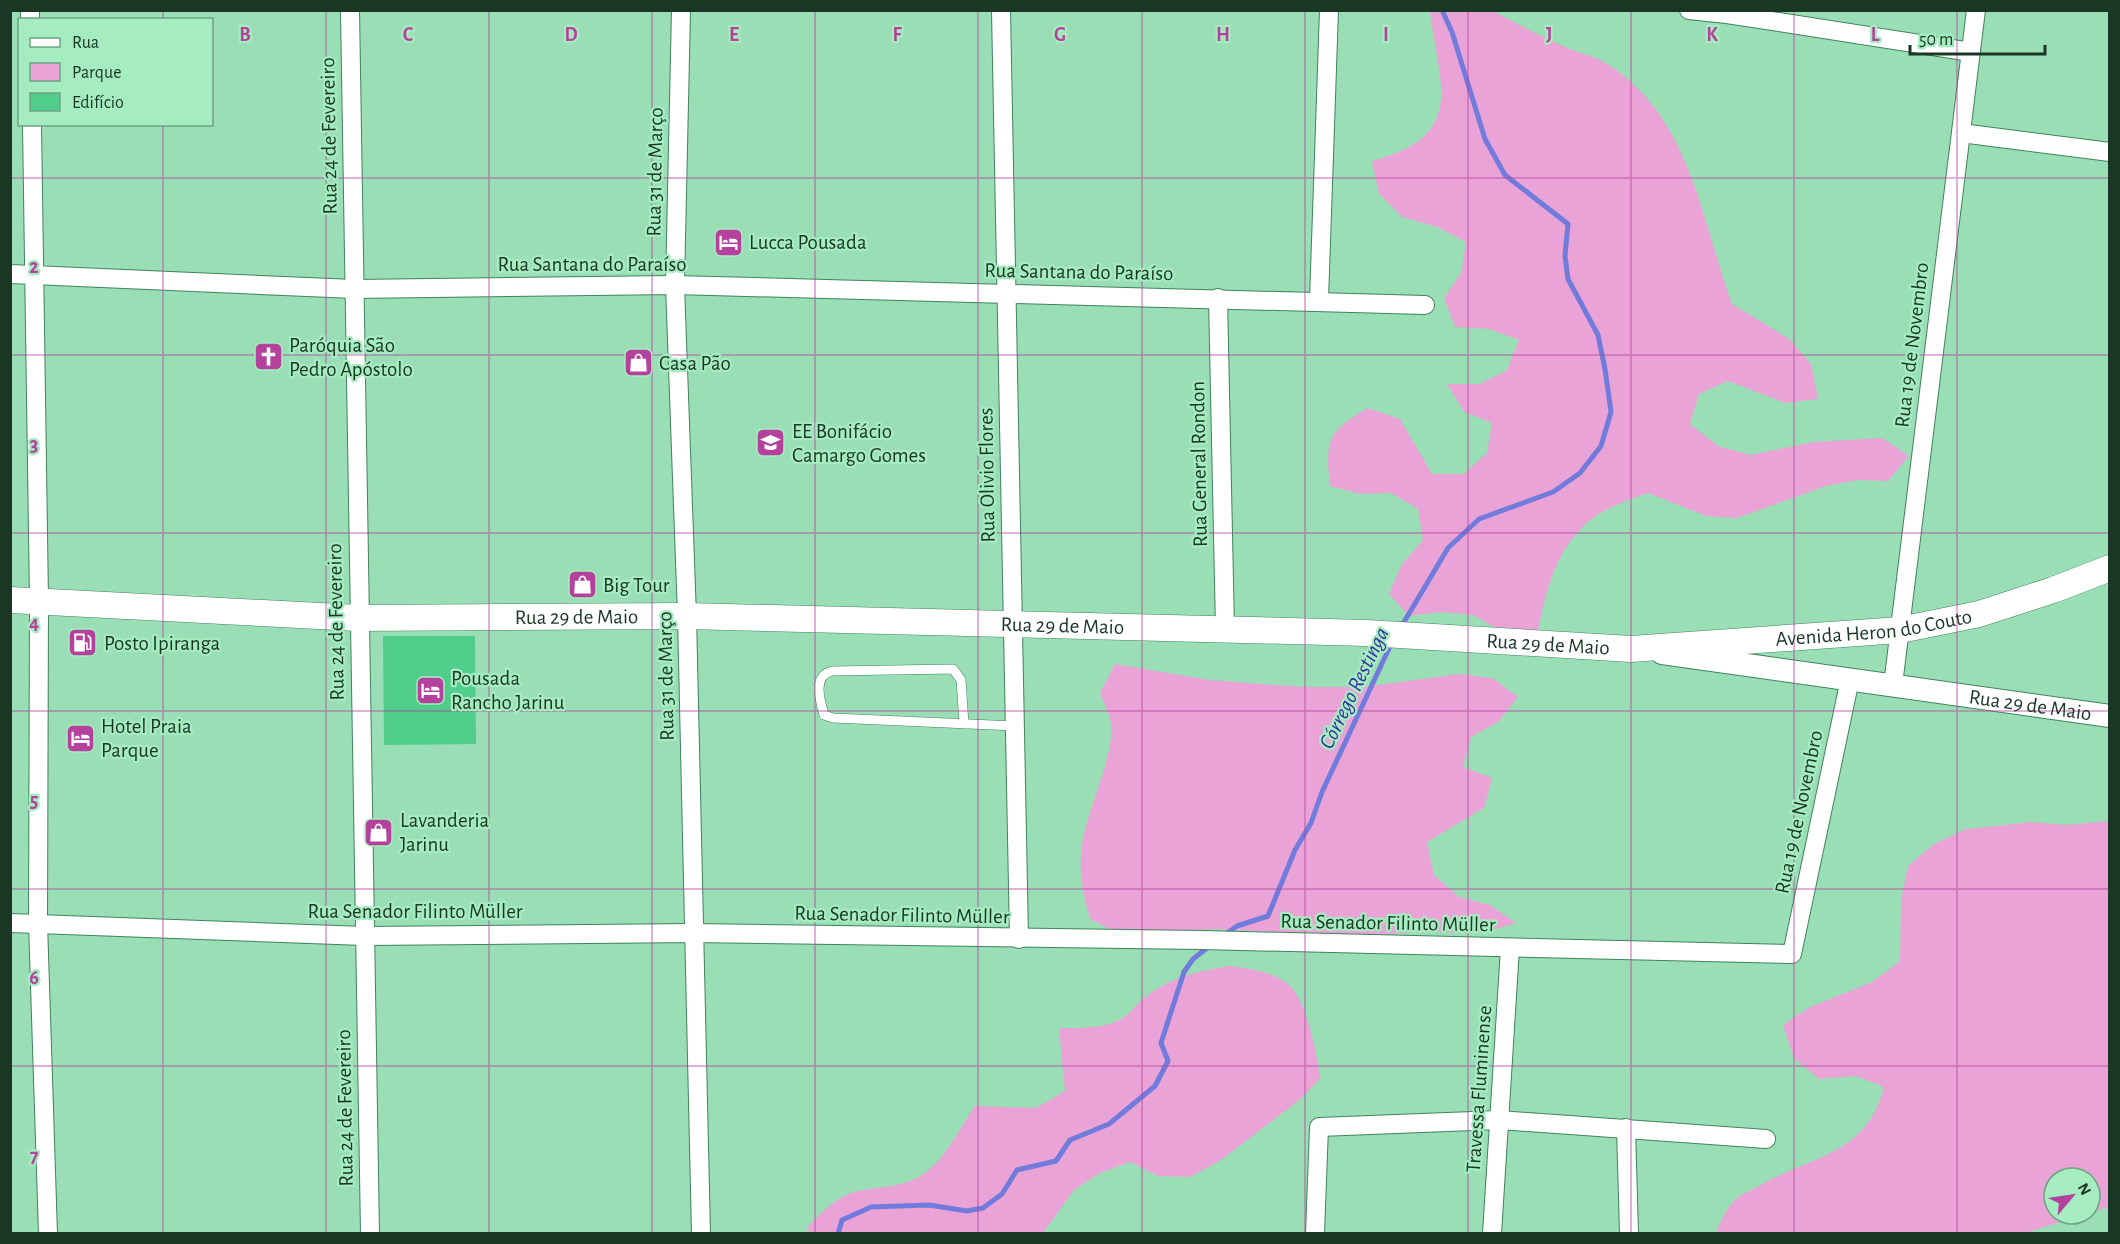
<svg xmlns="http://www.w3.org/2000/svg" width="2120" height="1244" viewBox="0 0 2120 1244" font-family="'Alegreya Sans',sans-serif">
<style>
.green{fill:#eaa3d7;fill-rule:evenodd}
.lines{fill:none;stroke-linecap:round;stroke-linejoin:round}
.stream{stroke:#717bdc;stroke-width:5}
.building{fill:#50cd8b}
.service-casing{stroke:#40835d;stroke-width:10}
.minor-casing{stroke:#40835d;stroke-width:20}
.tertiary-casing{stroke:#40835d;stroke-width:24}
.secondary-casing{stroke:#40835d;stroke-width:27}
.service{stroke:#fff;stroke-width:9}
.minor{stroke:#fff;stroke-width:18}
.tertiary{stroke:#fff;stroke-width:22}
.secondary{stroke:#fff;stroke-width:26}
.grid{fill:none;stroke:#b4429c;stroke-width:1.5;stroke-opacity:0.55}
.labels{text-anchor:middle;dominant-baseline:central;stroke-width:4.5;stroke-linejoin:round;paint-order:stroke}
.street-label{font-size:21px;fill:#1a3726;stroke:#a6ecc1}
.poi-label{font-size:21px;fill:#1a3726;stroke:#a6ecc1;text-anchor:start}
.water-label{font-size:22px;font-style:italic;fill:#3631a2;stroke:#a6ecc1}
.grid-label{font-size:20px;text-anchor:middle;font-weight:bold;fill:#b4429c;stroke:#a6ecc1;stroke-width:4.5;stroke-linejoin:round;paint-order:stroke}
</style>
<rect width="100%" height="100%" fill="#99deb4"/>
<!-- green -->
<g class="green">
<path d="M1491 10C1516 23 1540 36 1565 47 1578 53 1595 56 1607 64 1690 116 1701 218 1732 304L1788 338 1811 364 1818 399 1785 403 1728 381 1699 394 1690 424 1718 446 1750 455 1814 442 1882 438 1909 456 1888 481 1857 480 1826 486 1737 518 1706 516 1648 493C1628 500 1604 508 1589 521 1554 551 1544 596 1537 639L1499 630 1473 615 1442 612 1409 616 1389 594 1402 564 1423 540 1418 509 1391 493 1360 494 1330 486C1325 440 1328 431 1368 408L1400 419 1432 474H1464L1487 453 1492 423 1464 412 1447 384H1480L1507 370 1519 340 1489 329 1455 327 1444 298 1461 273 1466 242 1437 227 1402 217 1379 194 1372 161C1468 135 1439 86 1430 11Z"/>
<path d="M1115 664 1209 680 1303 687H1363L1459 674 1492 678 1518 697 1498 722 1471 737 1463 767 1492 778 1484 808 1427 842 1434 875 1459 897 1490 905 1516 923 1483 933 1417 932 1353 936 1217 929 1117 933 1090 919C1084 898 1079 877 1081 855 1083 815 1115 759 1111 724 1110 714 1103 702 1100 693Z"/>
<path d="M2109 821V1207L2026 1233H1716C1720 1223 1726 1209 1734 1201 1739 1195 1750 1191 1757 1187 1809 1156 1867 1156 1884 1087L1856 1076 1819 1079 1794 1058 1783 1025 1810 1007 1872 982 1900 961 1901 900 1908 866 1934 844 1966 829 2032 822 2065 825ZM2054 1178H2090V1214H2054Z"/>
<path d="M1231 966C1250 969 1277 972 1291 987 1308 1006 1317 1055 1320 1079L1298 1101 1221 1160 1190 1177 1158 1176 1130 1162 1100 1173 1074 1190 1043 1233 813 1234 806 1229C821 1213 836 1196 858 1191 877 1187 900 1187 917 1178 945 1163 957 1131 975 1106L1036 1108 1065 1091 1059 1028C1079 1028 1105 1029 1123 1018 1131 1013 1136 1004 1144 998 1169 978 1199 970 1231 966Z"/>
</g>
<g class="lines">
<!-- stream -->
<g class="stream">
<path d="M1401 627 1448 548 1479 519 1553 492 1580 473 1601 446 1611 412 1605 369 1598 335 1568 279 1565 256 1568 224 1505 175 1485 139 1452 32 1442 10"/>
<path d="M1226 934 1237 926 1268 916 1295 850 1311 823 1322 792 1392 642"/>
<path d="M838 1234 842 1220 871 1207 929 1205 967 1211 983 1208 1002 1194 1017 1170 1056 1161 1070 1140 1109 1124 1155 1086 1168 1061 1161 1043 1184 972 1193 959 1211 945"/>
</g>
</g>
<!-- building -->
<path class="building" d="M383 636H475L476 744 384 745Z"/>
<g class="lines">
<defs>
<path id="service" d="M964 724 961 680 953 669 832 671C812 676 820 700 824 715L833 718 1015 726"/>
<g id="minor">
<path d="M30 10V20"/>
<path d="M350 10 370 1234"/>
<path d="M681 10 675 285 687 616 701 1234"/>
<path d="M1001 10 1019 939"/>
<path d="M1689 10 1727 14 1971 52"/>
<path d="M32 124 39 601 38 923 48 1234"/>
<path d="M1961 133 2110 152"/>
<path d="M10 274 354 289 675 285 1425 305"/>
<path d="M1218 298 1225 629"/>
<path d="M1319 300 1329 10"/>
<path d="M1893 685 1976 10"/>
<path d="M10 923 364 936 694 933 1202 940 1792 954 1850 679"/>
<path d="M1626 1128 1629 1234"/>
<path d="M1315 1234 1319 1127 1499 1120 1766 1139"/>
<path d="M1492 1234 1510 948"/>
</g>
<g id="tertiary">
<path id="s1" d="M1662 653 2110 716"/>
</g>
<g id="secondary">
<path id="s2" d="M10 600 358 618 687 616 1367 633 1631 649 1900 630 1979 614 2053 590 2110 568"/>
</g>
</defs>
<!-- service casing -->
<use href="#service" class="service-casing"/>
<!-- minor casing -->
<use href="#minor" class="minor-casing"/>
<!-- tertiary casing -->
<use href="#tertiary" class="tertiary-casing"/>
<!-- secondary casing -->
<use href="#secondary" class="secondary-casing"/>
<!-- service -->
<use href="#service" class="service"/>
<!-- minor -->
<use href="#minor" class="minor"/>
<!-- tertiary -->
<use href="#tertiary" class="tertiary"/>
<!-- secondary -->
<use href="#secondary" class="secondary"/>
</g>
<!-- grid -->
<path class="grid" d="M163 10V20M326 10V1234M489 10V1234M652 10V1234M815 10V1234M978 10V1234M1142 10V1234M1305 10V1234M1468 10V1234M1631 10V1234M1794 10V1234M1957 10V1234M163 124V1234M10 178H2110M10 355H2110M10 533H2110M10 711H2110M10 889H2110M10 1066H2110"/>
<!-- icons -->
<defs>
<symbol id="hotel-square" viewBox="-11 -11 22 22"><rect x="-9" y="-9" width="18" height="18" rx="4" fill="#b4429c" stroke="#a6ecc1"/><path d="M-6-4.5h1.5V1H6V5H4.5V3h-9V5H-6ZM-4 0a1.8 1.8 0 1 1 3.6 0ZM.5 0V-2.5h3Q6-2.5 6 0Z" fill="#fff"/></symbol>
<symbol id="church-square" viewBox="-11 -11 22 22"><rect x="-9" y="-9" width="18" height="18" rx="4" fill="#b4429c" stroke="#a6ecc1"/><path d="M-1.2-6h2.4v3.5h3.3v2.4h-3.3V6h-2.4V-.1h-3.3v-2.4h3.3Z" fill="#fff"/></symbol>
<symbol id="shop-square" viewBox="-11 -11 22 22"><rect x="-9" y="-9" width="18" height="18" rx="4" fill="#b4429c" stroke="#a6ecc1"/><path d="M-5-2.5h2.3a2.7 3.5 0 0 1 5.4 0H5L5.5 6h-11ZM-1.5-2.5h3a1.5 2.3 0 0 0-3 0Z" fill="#fff"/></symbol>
<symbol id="school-square" viewBox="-11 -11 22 22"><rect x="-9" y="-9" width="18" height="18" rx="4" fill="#b4429c" stroke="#a6ecc1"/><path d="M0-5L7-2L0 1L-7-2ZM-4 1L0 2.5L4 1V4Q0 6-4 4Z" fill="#fff"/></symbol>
<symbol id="fuel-square" viewBox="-11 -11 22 22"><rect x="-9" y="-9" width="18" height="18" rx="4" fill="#b4429c" stroke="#a6ecc1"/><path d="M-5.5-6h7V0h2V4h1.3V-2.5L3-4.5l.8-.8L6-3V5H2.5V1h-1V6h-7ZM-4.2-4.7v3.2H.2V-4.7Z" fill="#fff"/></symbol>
</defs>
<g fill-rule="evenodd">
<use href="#hotel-square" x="712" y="226" width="33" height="33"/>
<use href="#church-square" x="252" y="340" width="33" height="33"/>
<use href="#shop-square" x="622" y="346" width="33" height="33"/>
<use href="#school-square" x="754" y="426" width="33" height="33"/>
<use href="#shop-square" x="566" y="568" width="33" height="33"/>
<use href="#fuel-square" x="66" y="626" width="33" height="33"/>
<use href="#hotel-square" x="414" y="674" width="33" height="33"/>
<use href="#hotel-square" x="64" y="722" width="33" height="33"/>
<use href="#shop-square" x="362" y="816" width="33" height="33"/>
</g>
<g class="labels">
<!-- street labels -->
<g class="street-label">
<text transform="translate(329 136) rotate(-91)">Rua 24 de Fevereiro</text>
<text transform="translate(655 172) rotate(-89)">Rua 31 de Março</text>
<text x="592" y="264">Rua Santana do Paraíso</text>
<text transform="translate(1079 272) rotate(1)">Rua Santana do Paraíso</text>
<text transform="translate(1912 345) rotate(-83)">Rua 19 de Novembro</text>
<text transform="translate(1199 464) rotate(-91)">Rua General Rondon</text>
<text transform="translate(987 475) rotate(-91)">Rua Olivio Flores</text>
<text stroke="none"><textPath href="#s2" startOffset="567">Rua 29 de Maio</textPath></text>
<text transform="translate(336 622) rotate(-91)">Rua 24 de Fevereiro</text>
<text stroke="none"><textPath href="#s2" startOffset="1053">Rua 29 de Maio</textPath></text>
<text stroke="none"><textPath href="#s2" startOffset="1866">Avenida Heron do Couto</textPath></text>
<text stroke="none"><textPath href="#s2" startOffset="1539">Rua 29 de Maio</textPath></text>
<text transform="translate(666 676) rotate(-91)">Rua 31 de Março</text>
<text stroke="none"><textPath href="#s1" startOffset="372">Rua 29 de Maio</textPath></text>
<text transform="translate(1799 812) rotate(-78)">Rua 19 de Novembro</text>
<text x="415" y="911">Rua Senador Filinto Müller</text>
<text transform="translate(902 915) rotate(1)">Rua Senador Filinto Müller</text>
<text transform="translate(1388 923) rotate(1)">Rua Senador Filinto Müller</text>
<text transform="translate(1479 1089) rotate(-86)">Travessa Fluminense</text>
<text transform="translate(345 1108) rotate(-91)">Rua 24 de Fevereiro</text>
</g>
<!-- poi labels -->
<g class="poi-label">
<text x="749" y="242">Lucca Pousada</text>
<text x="289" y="345">Paróquia São<tspan x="289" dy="24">Pedro Apóstolo</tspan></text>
<text x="659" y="363">Casa Pão</text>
<text x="792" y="431">EE Bonifácio<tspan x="792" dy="24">Camargo Gomes</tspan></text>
<text x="603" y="585">Big Tour</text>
<text x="104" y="643">Posto Ipiranga</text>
<text x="451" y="678">Pousada<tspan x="451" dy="24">Rancho Jarinu</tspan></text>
<text x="101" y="726">Hotel Praia<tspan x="101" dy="24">Parque</tspan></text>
<text x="400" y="820">Lavanderia<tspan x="400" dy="24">Jarinu</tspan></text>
</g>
<!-- water labels -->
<g class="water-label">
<text transform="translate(1354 688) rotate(-64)">Córrego Restinga</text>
</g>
</g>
<g class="grid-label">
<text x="245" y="41">B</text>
<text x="408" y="41">C</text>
<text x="571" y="41">D</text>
<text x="734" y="41">E</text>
<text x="897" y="41">F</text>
<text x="1060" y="41">G</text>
<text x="1223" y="41">H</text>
<text x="1386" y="41">I</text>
<text x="1549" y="41">J</text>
<text x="1712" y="41">K</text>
<text x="1875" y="41">L</text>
<text x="34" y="273">2</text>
<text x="34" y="451">3</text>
<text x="34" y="629">4</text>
<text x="34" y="807">5</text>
<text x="34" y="984">6</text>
<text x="34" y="1162">7</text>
</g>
<!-- border -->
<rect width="2120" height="1244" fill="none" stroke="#1a3726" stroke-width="24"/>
<!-- legend -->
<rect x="18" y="18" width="195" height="108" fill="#a6ecc1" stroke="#6ea483" stroke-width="1.5"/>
<rect x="30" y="38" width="30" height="9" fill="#ffffff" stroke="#6ea483" stroke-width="1.5"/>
<text x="72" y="48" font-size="18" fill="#1a3726">Rua</text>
<rect x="30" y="63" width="30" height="18" fill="#eaa3d7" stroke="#6ea483" stroke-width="1.5"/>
<text x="72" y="78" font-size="18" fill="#1a3726">Parque</text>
<rect x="30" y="93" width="30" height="18" fill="#50cd8b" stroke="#6ea483" stroke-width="1.5"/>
<text x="72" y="108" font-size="18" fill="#1a3726">Edifício</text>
<!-- north arrow -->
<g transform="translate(2072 1196) rotate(61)"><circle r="28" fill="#a6ecc1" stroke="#6ea483" stroke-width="1.5"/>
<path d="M0-4.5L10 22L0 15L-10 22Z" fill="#b4429c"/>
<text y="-9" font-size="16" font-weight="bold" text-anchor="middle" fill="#1a3726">N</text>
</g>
<!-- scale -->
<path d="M1910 45v9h135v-9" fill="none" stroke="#1a3726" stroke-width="3"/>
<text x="1919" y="45" font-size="18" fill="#1a3726" stroke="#a6ecc1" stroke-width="4.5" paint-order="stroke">50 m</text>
</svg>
